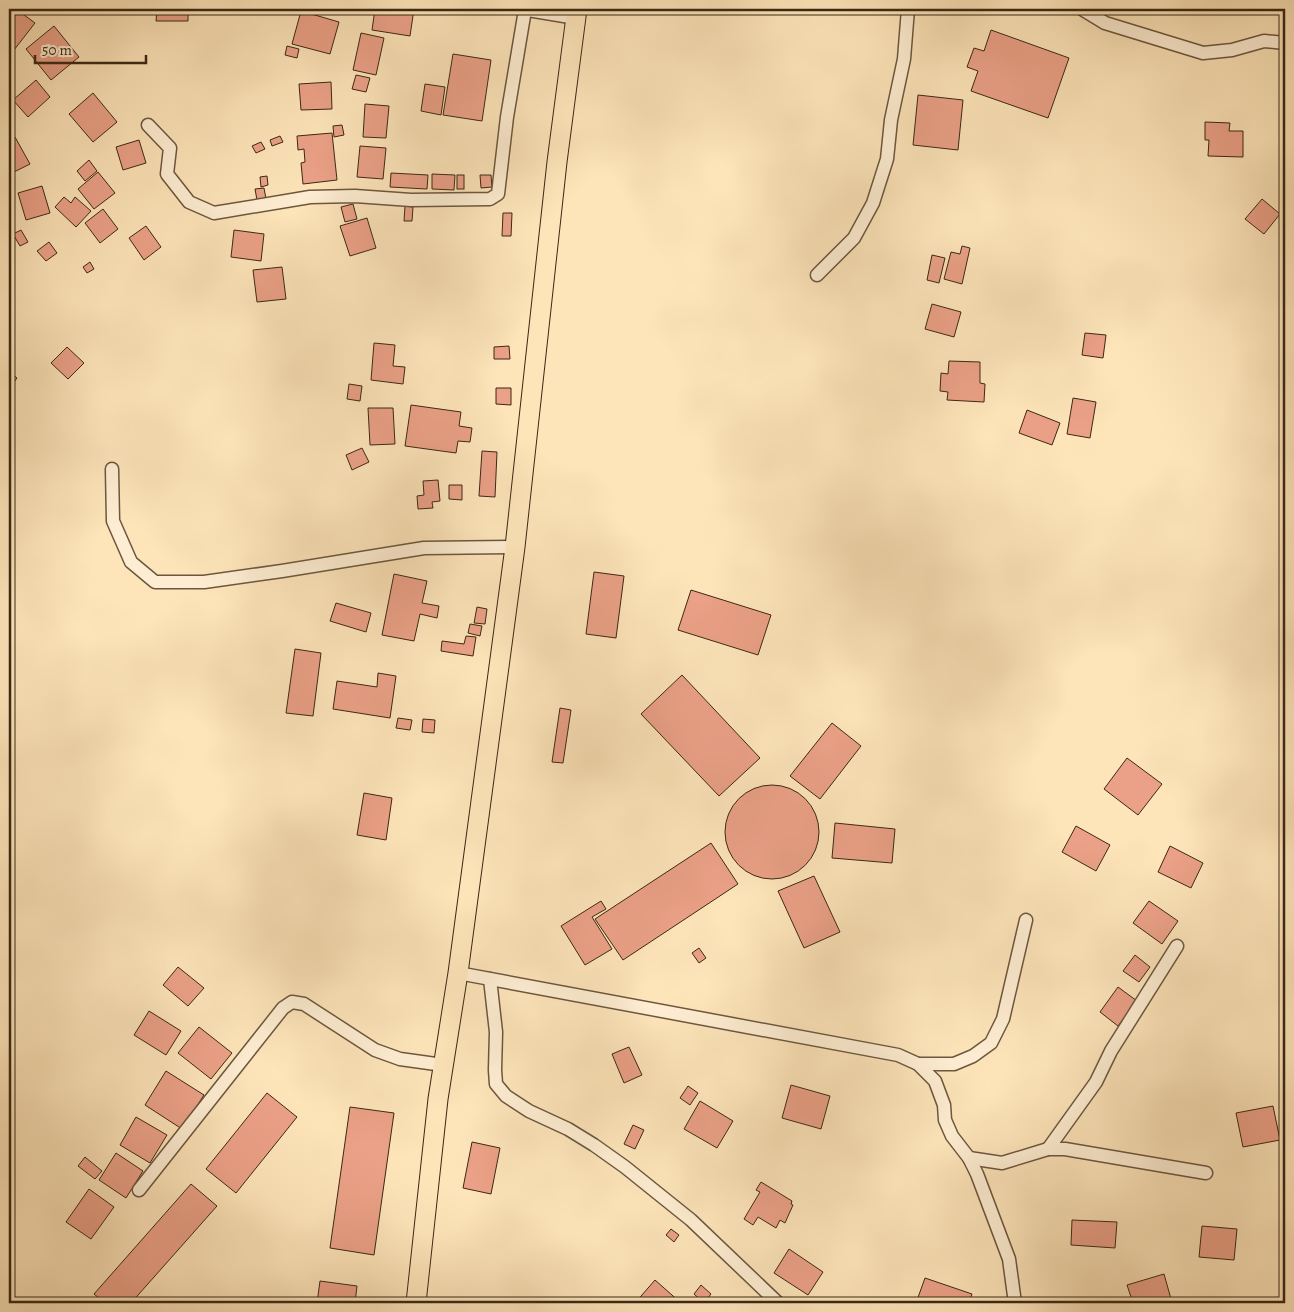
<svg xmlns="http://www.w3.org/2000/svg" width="1294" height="1312" viewBox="0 0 1294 1312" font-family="Alegreya,serif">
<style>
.building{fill:#eba187;stroke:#3b2815}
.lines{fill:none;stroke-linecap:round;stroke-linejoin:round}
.minor-casing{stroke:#6c573e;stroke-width:15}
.primary-casing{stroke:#3b2815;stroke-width:21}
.minor{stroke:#feedd2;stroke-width:12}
.primary{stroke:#fde4b9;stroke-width:19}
</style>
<rect width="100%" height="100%" fill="#fde4b9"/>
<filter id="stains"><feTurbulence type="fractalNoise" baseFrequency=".004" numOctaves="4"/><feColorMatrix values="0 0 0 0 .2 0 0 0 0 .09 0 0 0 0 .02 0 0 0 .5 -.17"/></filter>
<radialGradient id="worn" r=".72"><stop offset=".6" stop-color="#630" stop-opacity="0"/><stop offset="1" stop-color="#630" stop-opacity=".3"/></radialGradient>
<!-- building -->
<g class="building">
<path d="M9 9H16L35 23 14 50 9 46Z"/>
<path d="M157 9H188V21H156Z"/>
<path d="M375 9H414L410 36 372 30Z"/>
<path d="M301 11 339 22 330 54 292 44Z"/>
<path d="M54 26 79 57 51 80 26 49Z"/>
<path d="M991 30 1069 58 1048 118 971 91 978 71 967 67 974 48 984 51Z"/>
<path d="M361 33 384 38 376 75 353 70Z"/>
<path d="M287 46 299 49 297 58 285 55Z"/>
<path d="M453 54 491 60 482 121 443 115Z"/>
<path d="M356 75 370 78 366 92 352 89Z"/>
<path d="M36 80 50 97 28 117 13 100Z"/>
<path d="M331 82 332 109 301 110 299 84Z"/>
<path d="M425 84 445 87 441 115 421 111Z"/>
<path d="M93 93 117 122 93 142 69 114Z"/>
<path d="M918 95 963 100 958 150 913 145Z"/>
<path d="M365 104 389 106 386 138 363 137Z"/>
<path d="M1205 122 1230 123 1229 131H1243V157L1208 156 1209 140H1205Z"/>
<path d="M342 125 344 135 334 137 333 126Z"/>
<path d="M332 133 337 180 303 184 301 163 305 162 304 149 298 150 297 136Z"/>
<path d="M280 136 283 142 272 146 270 140Z"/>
<path d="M15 137 30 164 10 174 9 172V140Z"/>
<path d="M139 140 146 163 123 170 116 147Z"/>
<path d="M261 142 265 149 256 153 252 146Z"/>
<path d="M360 146 386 148 383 179 357 177Z"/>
<path d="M89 160 97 171 85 181 77 171Z"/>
<path d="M98 172 115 193 94 209 78 189Z"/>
<path d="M391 173 428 175 427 189 390 187Z"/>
<path d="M432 174 455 175 454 190 432 189Z"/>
<rect x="457" y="175" width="7" height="14"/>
<path d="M480 175H491L492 187 481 188Z"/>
<path d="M267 176 268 185 261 187 260 177Z"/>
<path d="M42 186 50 213 26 220 18 193Z"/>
<path d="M264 188 266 199 257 200 255 189Z"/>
<path d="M64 197 71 203 75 197 91 211 76 227 55 207Z"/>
<path d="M1262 199 1280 214 1264 234 1245 219Z"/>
<path d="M353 204 357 219 345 222 341 207Z"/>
<path d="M405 206 413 207 412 221H404Z"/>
<path d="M103 209 118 229 100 243 85 223Z"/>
<path d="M503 213H512L511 236H502Z"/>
<path d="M367 218 376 248 350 256 340 226Z"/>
<path d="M146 226 161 247 144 260 129 238Z"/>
<path d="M21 230 28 242 20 246 13 234Z"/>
<path d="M234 230 264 234 261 261 231 257Z"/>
<path d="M49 242 57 253 46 261 37 251Z"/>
<path d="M962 246 970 248 962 284 944 279 951 252 960 254Z"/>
<path d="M932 255 945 258 939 283 927 280Z"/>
<path d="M90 262 94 269 87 273 83 267Z"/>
<path d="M282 267 286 299 257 302 253 270Z"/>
<path d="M932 304 961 312 954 337 925 329Z"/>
<path d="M1085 333 1106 335 1103 358 1082 355Z"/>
<path d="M374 343 395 345 393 366 405 367 403 384 371 380Z"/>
<path d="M509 346 510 359H494V347Z"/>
<path d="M67 347 84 363 68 379 51 363Z"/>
<path d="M949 361 980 362V383L985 384 984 402 947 400 948 392 940 391 941 373 948 374Z"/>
<path d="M9 371 17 378 9 389Z"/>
<path d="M349 384 362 386 360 401 347 399Z"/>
<path d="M496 388H511V405L496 404Z"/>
<path d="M1073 398 1096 402 1090 438 1067 434Z"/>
<path d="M411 405 461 412 459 426 472 428 470 442 458 441 456 453 405 446Z"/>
<path d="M368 408H393L395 444 370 445Z"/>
<path d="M1027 410 1060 423 1052 445 1019 433Z"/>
<path d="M362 448 369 462 352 470 346 455Z"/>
<path d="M482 451 497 452 495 497 479 496Z"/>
<path d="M438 480 440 501 432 502 433 508 418 509 417 496 424 495 423 481Z"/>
<path d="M449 485H462V500L449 499Z"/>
<path d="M1285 527V538L1281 536Z"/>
<path d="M594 572 624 576 616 638 586 634Z"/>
<path d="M394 574 427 581 422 603 439 606 437 618 420 614 414 641 382 635Z"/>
<path d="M691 590 771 615 758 655 678 630Z"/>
<path d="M336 603 371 613 366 632 330 621Z"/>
<path d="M477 607 487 609 485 624 474 623Z"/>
<path d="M470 624 482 626 480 636 468 633Z"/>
<path d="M466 636 476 637 473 656 441 651 442 641 464 644Z"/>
<path d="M295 649 321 653 313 716 286 713Z"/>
<path d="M378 673 396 676 390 718 333 709 337 681 377 687Z"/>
<path d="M682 675 760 758 719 796 641 714Z"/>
<path d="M560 708 571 710 563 763 552 762Z"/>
<path d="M398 718 412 720 410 730 396 728Z"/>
<path d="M423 719 435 720 434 733 422 732Z"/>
<path d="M832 723 861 746 820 799 790 776Z"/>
<path d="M1127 758 1162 784 1138 815 1104 789Z"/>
<circle cx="772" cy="832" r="47"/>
<path d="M364 793 392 798 386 840 357 835Z"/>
<path d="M835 823 895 829 892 863 832 858Z"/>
<path d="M1076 826 1110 845 1096 871 1062 852Z"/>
<path d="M711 843 738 884 623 960 595 919Z"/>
<path d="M1170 846 1203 863 1191 888 1158 872Z"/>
<path d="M814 876 840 932 804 948 778 891Z"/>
<path d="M601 901 606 909 592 917 612 949 585 965 561 926Z"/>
<path d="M1149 901 1178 921 1162 944 1133 923Z"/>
<path d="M699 948 706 958 699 963 692 953Z"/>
<path d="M1135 955 1150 967 1139 982 1123 971Z"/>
<path d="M178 967 204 988 188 1006 163 985Z"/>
<path d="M1118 987 1137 1001 1118 1026 1100 1012Z"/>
<path d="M149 1011 181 1031 166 1055 134 1035Z"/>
<path d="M199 1027 232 1053 211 1079 178 1053Z"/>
<path d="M629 1047 642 1075 624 1083 612 1054Z"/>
<path d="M166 1071 204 1095 182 1129 145 1105Z"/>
<path d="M791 1085 830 1096 821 1129 782 1118Z"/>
<path d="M688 1086 698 1093 690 1105 680 1098Z"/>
<path d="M267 1093 297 1117 236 1193 206 1169Z"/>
<path d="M700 1101 733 1121 717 1148 684 1129Z"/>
<path d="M1273 1106 1280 1140 1243 1147 1236 1113Z"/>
<path d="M350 1107 394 1113 374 1255 330 1248Z"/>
<path d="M136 1117 167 1135 150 1163 120 1145Z"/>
<path d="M633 1125 644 1130 635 1149 624 1144Z"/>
<path d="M472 1142 500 1148 491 1194 463 1188Z"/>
<path d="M116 1153 143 1171 126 1198 99 1180Z"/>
<path d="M85 1157 102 1171 95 1179 78 1166Z"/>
<path d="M761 1182 792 1201 791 1204 793 1205 785 1223 780 1220 776 1228 758 1217 753 1225 744 1219 760 1192 756 1190Z"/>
<path d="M191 1184 217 1206 131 1303H105L94 1294Z"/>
<path d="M89 1189 114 1207 91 1239 66 1222Z"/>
<path d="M1072 1220 1117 1222 1115 1248 1071 1245Z"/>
<path d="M1202 1226 1237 1229 1234 1260 1199 1257Z"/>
<path d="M671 1229 679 1235 674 1242 666 1235Z"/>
<path d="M789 1249 823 1272 808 1295 774 1273Z"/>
<path d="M1164 1274 1171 1299 1160 1303H1133L1127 1285Z"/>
<path d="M925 1278 972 1294 969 1303H916Z"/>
<path d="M655 1280 681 1303H635Z"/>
<path d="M320 1281 357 1286 355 1303H317Z"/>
<path d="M701 1285 711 1294 704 1303 694 1294Z"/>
</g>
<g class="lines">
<defs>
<g id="minor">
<path d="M522 9 576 18"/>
<path d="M1082 9 1105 23 1203 53 1232 50 1264 41 1285 43"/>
<path d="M148 125 170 148 167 174 189 202 214 213 310 197 355 196 411 200 490 199 498 194 507 117 525 10"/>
<path d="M817 275 854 238 873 203 887 159 891 120 904 59 908 9"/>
<path d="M112 469 113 521 131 562 155 582H204L282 571 424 548 515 547"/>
<path d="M458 973 898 1055 918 1064 935 1081 944 1105 945 1120 952 1136 969 1158 977 1174 1009 1259 1015 1303"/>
<path d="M490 979 496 1032 495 1070 496 1084 506 1096 529 1111 568 1129 594 1145 625 1167 691 1220 778 1303"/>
<path d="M918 1064H954L973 1056 991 1043 1003 1019 1026 920"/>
<path d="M1048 1149 1096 1082 1111 1051 1177 946"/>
<path d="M969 1158 1002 1163 1048 1149H1065L1206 1173"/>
<path d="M139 1190 283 1008 292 1002 304 1004 375 1050 400 1059 443 1065"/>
</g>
<path id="primary" d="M416 1303 438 1099 458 973 515 547 557 162 577 9"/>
</defs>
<!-- minor casing -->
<use href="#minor" class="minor-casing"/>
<!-- primary casing -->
<use href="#primary" class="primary-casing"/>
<!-- minor -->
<use href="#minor" class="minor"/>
<!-- primary -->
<use href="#primary" class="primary"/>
</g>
<!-- margin -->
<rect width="1294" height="1312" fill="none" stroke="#fde4b9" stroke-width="30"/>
<rect x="10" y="10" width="1274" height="1292" fill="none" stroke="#3b2815" stroke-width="2.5"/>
<rect x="15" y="15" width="1264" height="1282" fill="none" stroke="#3b2815"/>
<!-- scale -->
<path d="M35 55v8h111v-8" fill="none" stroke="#3b2815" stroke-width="2.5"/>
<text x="42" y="55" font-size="15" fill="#3b2815" stroke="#feedd2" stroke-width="4" paint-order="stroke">50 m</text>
<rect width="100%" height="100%" filter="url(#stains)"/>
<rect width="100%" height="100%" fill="url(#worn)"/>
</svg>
